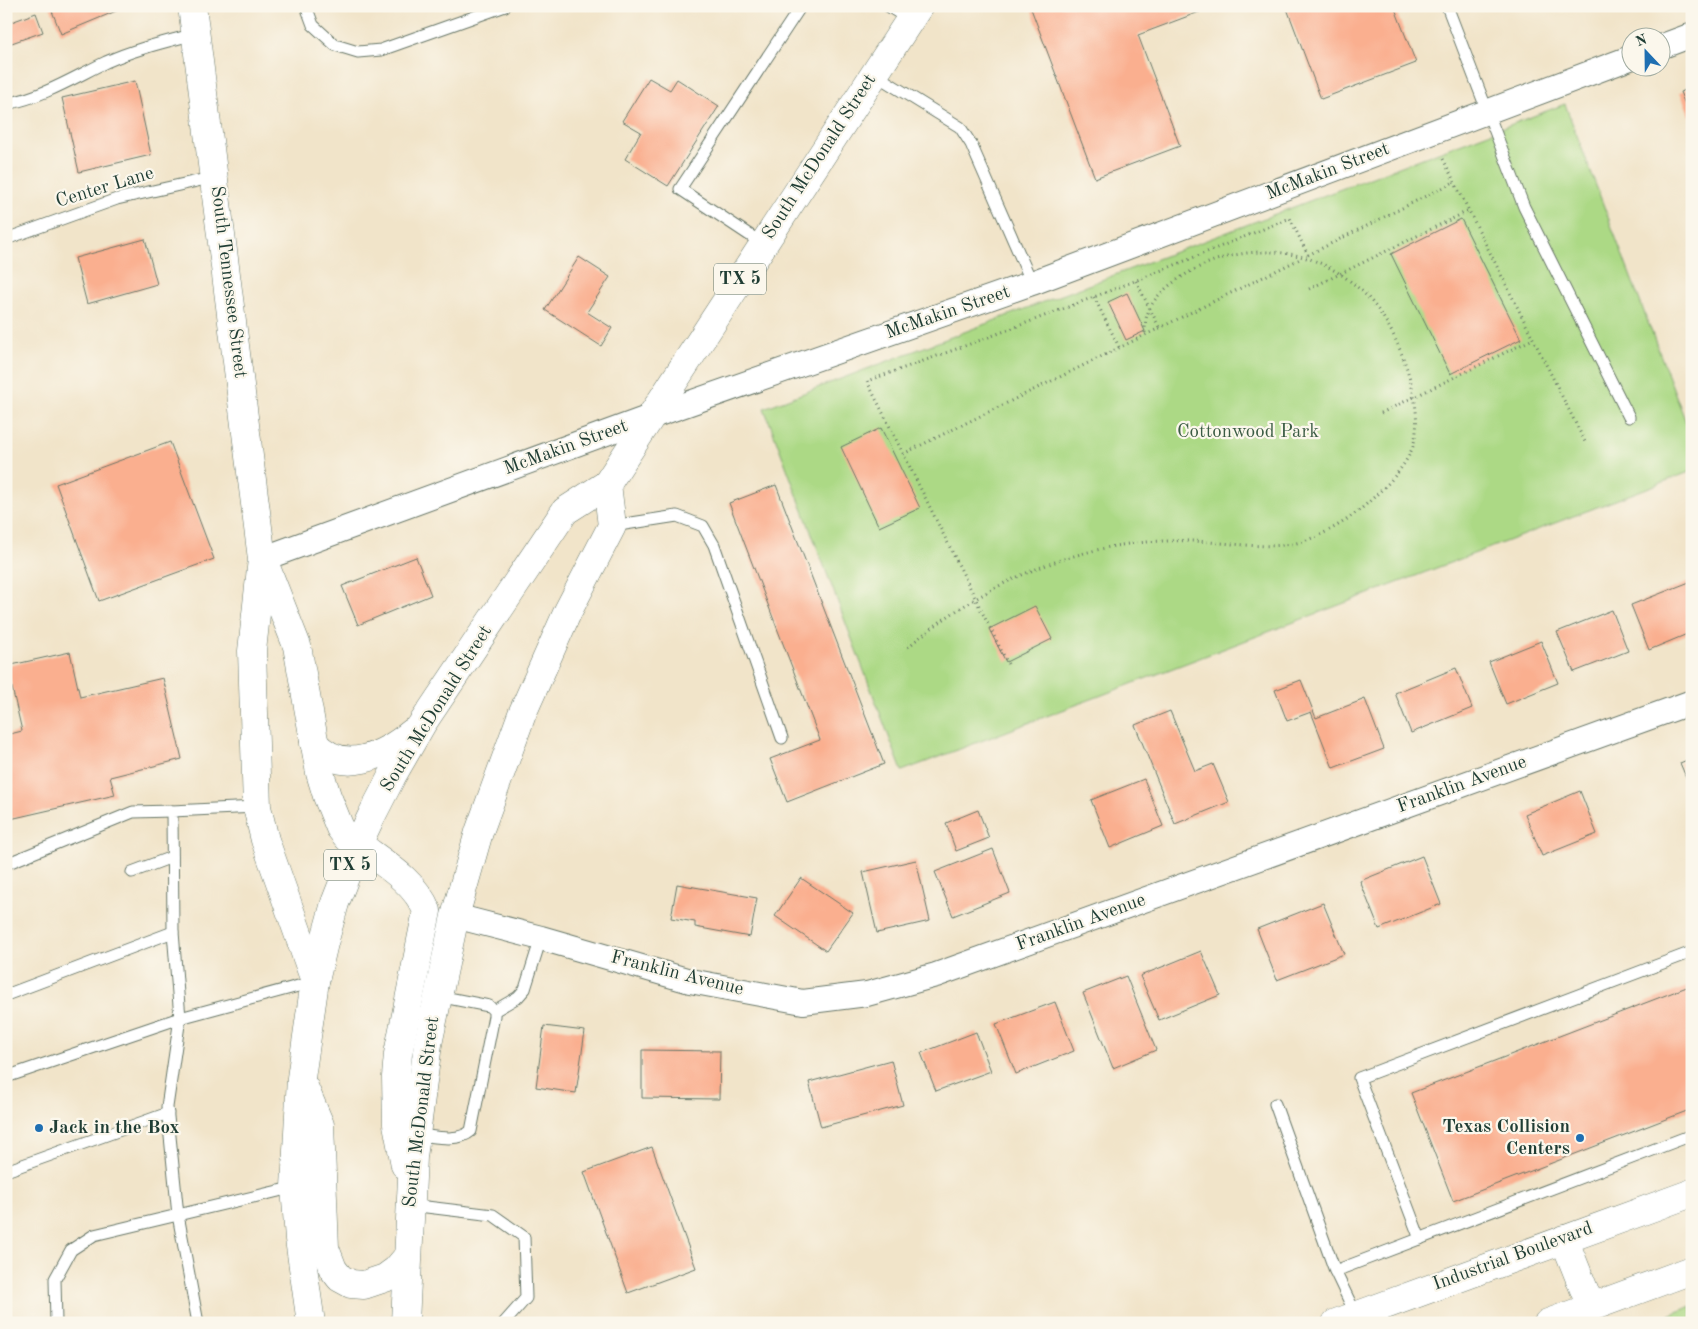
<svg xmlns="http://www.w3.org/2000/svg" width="1698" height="1329" viewBox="0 0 1698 1329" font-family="'Old Standard TT',serif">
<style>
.green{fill:#acd985;stroke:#668b5c}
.building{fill:#faaf8f}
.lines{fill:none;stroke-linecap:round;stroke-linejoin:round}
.service-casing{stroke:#687768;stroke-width:13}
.minor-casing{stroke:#687768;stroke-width:26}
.tertiary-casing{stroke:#687768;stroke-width:29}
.secondary-casing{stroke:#687768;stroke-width:29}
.primary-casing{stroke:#687768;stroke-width:29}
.path{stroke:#687768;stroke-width:3;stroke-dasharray:1 4;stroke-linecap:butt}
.service{stroke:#fff;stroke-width:11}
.minor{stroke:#fff;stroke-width:24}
.tertiary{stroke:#fff;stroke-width:28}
.secondary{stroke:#fff;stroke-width:28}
.primary{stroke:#fff;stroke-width:28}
.poi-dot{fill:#1f6fb2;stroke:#fbf7ec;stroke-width:2}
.labels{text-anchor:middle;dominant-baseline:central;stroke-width:4.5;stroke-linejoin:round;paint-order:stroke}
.shield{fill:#fbf7ec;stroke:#61756b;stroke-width:1}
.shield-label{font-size:18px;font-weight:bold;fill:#1f3d34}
.street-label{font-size:19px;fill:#1f3d34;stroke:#fbf7ec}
.park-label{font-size:19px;fill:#3b5c44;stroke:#fbf7ec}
.poi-label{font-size:19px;font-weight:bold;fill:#1f3d34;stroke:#fbf7ec;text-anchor:end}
</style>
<rect width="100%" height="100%" fill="#fbf7ec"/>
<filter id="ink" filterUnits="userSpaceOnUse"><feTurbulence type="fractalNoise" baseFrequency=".02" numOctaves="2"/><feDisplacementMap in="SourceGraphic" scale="10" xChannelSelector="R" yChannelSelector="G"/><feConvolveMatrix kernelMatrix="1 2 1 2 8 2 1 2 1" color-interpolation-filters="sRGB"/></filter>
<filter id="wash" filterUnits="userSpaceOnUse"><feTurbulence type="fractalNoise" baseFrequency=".0096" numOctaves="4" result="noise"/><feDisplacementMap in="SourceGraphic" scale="20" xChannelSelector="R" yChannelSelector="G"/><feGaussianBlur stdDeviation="1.12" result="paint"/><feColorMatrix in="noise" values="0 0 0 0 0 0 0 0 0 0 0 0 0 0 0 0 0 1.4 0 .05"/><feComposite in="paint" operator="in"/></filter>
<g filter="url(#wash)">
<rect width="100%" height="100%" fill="#f1e4c9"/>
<!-- green -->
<g class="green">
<path d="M1565 104 1692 438V471L902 771 764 408Z"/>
<path d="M1692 1306V1323H1648Z"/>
</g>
<g id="blocks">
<!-- building -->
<g class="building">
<path d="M50 6H128L61 34Z"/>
<path d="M1030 6H1215L1138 35 1180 146 1095 178Z"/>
<path d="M1286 6H1394L1416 63 1321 99Z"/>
<path d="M36 13 43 32 6 45V24Z"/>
<path d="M649 78 670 90 677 79 719 106 668 186 625 159 641 132 622 121Z"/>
<path d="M135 81 151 155 79 172 62 98Z"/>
<path d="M1692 87V121L1680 92Z"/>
<path d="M1461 219 1521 339 1450 374 1391 254Z"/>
<path d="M145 239 157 284 87 304 75 258Z"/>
<path d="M579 257 610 277 587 312 612 328 601 346 545 310Z"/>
<path d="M1127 293 1145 331 1126 340 1108 302Z"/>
<path d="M881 428 920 508 879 527 841 447Z"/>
<path d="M170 442 214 559 99 601 56 484Z"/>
<path d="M776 485 884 764 787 802 770 759 820 740 729 503Z"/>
<path d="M416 557 431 595 358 625 342 586Z"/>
<path d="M1692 581V632L1649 650 1631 605Z"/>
<path d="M1035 606 1052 639 1006 662 989 629Z"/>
<path d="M1612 610 1628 651 1574 672 1557 632Z"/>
<path d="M1541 641 1558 683 1506 704 1489 662Z"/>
<path d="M70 652 80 697 163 678 182 759 110 777 115 795 6 820V735L22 731 7 666Z"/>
<path d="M1456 668 1472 708 1411 733 1395 693Z"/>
<path d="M1301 680 1316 718 1365 699 1384 749 1333 768 1311 712 1287 721 1275 690Z"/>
<path d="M1170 711 1195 771 1213 764 1229 802 1175 824 1135 725Z"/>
<path d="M1692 758V791L1680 763Z"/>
<path d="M1144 779 1163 826 1110 848 1091 800Z"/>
<path d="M1580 791 1597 834 1542 856 1525 814Z"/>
<path d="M978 810 989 838 956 851 946 823Z"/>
<path d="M993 849 1010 893 953 916 935 872Z"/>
<path d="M1422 856 1441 904 1379 929 1360 881Z"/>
<path d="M916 860 930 921 877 933 863 872Z"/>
<path d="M801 878 853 913 826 951 775 916Z"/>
<path d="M677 884 757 898 750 937 695 927V922L671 918Z"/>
<path d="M1323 903 1344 954 1277 980 1257 929Z"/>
<path d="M1201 951 1220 995 1159 1020 1140 976Z"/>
<path d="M1126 976 1156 1050 1113 1068 1083 993Z"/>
<path d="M1692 985V1109L1453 1201 1411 1093Z"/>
<path d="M1055 1002 1074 1051 1016 1074 996 1024Z"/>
<path d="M544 1026 585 1031 576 1093 536 1087Z"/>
<path d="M976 1032 991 1071 936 1091 921 1053Z"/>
<path d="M642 1050 720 1051 719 1099 642 1098Z"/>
<path d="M891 1060 903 1105 821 1127 809 1082Z"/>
<path d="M652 1147 696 1268 628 1293 584 1172Z"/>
</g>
</g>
</g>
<g filter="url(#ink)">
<use href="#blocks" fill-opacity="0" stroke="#687768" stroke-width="1"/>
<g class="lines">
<defs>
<g id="service">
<path d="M306 6 313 25 335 45 358 52 381 50 505 6"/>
<path d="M888 6 910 20"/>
<path d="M1447 6 1524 207 1629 417"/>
<path d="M874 74 960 127 971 144 1032 283"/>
<path d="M6 104C43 97 73 78 106 62 135 49 165 42 195 34"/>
<path d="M6 239 117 199 215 177"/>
<path d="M763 244 680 189 801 6"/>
<path d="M612 526 677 516 703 526 714 545 782 738"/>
<path d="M6 864 133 812 172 811"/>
<path d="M132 872 172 857"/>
<path d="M6 995 173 932"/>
<path d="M494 1011 518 997 525 989 541 938"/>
<path d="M6 1077 180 1018 173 932 172 811 257 807"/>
<path d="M1275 1104 1335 1271 1356 1315"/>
<path d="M417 1135C434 1136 457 1143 471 1131L494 1016V1011L489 1006 438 996"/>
<path d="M6 1171 168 1113"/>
<path d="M410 1205 493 1215 524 1237 526 1298 504 1323"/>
<path d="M1420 1239 1359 1078 1692 952"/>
<path d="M1335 1271 1692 1135"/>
<path d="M56 1323 55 1279 71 1250 94 1235 295 1187"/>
<path d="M198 1323 178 1215 167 1107 180 1018 313 982"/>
</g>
<g id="minor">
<path d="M1660 47 1692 35"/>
<path d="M262 559 650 417 1032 283 1630 58"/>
<path d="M455 916 541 938 690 981 803 1002 867 994 936 975 1692 702"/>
</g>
<g id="tertiary">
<path d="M192 6 262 559 252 651 257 807 265 840 315 981"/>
<path d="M264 562 297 646 320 773 327 796 340 828 348 838 358 844"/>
</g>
<g id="secondary">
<path d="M1564 1239 1591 1307"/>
<path d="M1336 1323 1692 1193"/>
<path d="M1548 1323 1692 1270"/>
</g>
<g id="primary">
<path d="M314 743C343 777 385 755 413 732"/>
<path d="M358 844C383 863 415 881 427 911L398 1054 396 1077 397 1124 405 1165"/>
<path d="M304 1087 320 1125 325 1248 333 1269 340 1278 351 1284 364 1285 385 1278 396 1270 407 1257"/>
<path d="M311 1323 299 1239 295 1187 301 1078 315 981 324 943 335 903 358 844 372 815 392 776 422 724 565 511 607 484 919 6"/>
<path d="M405 1323 413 1157 428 1044 455 916 479 832 522 714 568 611 612 526 607 484"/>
</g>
</defs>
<!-- service casing -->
<use href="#service" class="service-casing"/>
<!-- minor casing -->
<use href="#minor" class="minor-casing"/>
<!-- tertiary casing -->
<use href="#tertiary" class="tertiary-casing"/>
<!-- secondary casing -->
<use href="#secondary" class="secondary-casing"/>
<!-- primary casing -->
<use href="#primary" class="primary-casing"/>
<!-- path -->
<g class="path">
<path d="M1443 159 1586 444"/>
<path d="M1308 255 1454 182"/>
<path d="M1136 281 1159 327"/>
<path d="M1309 289 1468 211"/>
<path d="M1094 297 1119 347"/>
<path d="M1381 413 1533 339"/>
<path d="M903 454 1302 258"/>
<path d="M908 647C967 597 1035 562 1110 547 1136 542 1165 540 1191 541 1224 542 1259 549 1292 544 1321 538 1350 520 1371 500 1387 485 1403 470 1412 449 1421 425 1415 394 1407 369 1393 326 1371 290 1330 268 1283 242 1223 249 1180 278 1168 286 1155 296 1149 310 1145 318 1145 326 1145 335"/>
<path d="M1008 664 867 381C1010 331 1150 276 1290 218L1308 255"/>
</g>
<!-- service -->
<use href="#service" class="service"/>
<!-- minor -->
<use href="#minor" class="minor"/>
<!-- tertiary -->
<use href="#tertiary" class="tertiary"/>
<!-- secondary -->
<use href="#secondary" class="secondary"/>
<!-- primary -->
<use href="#primary" class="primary"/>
</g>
</g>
<!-- markers -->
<g class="poi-dot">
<circle cx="39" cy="1128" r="5"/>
<circle cx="1580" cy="1138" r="5"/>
</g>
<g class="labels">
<!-- shield labels -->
<g class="shield">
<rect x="714" y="263.5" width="52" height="31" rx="4"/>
<rect x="324" y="849.5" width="52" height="31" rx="4"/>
</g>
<g class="shield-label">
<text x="740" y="279">TX 5</text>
<text x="350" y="865">TX 5</text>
</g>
<!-- street labels -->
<g class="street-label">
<text transform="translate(820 157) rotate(-57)">South McDonald Street</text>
<text transform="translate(1328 172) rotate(-21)">McMakin Street</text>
<text transform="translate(105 188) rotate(-17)">Center Lane</text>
<text transform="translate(228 282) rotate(83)">South Tennessee Street</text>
<text transform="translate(948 313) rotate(-19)">McMakin Street</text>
<text transform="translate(566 448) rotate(-20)">McMakin Street</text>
<text transform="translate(437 709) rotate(-58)">South McDonald Street</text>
<text transform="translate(1462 785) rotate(-20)">Franklin Avenue</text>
<text transform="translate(1081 923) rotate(-20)">Franklin Avenue</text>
<text transform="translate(677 974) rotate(14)">Franklin Avenue</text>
<text transform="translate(422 1112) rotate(-83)">South McDonald Street</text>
<text transform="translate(1513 1257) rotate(-20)">Industrial Boulevard</text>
</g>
<!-- park labels -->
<g class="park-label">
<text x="1248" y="432">Cottonwood Park</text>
</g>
<!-- poi labels -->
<g class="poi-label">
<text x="1570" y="1127">Texas Collision<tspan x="1570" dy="22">Centers</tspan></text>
<text x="49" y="1128" text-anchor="start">Jack in the Box</text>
</g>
</g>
<!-- margin -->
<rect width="1698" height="1329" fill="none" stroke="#fbf7ec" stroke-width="25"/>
<!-- north arrow -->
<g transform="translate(1646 52) rotate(338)"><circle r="24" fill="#fbf7ec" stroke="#a3ada2"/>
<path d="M0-4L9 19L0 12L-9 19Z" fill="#1f6fb2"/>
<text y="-8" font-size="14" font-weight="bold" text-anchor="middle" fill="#1f3d34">N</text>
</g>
</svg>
